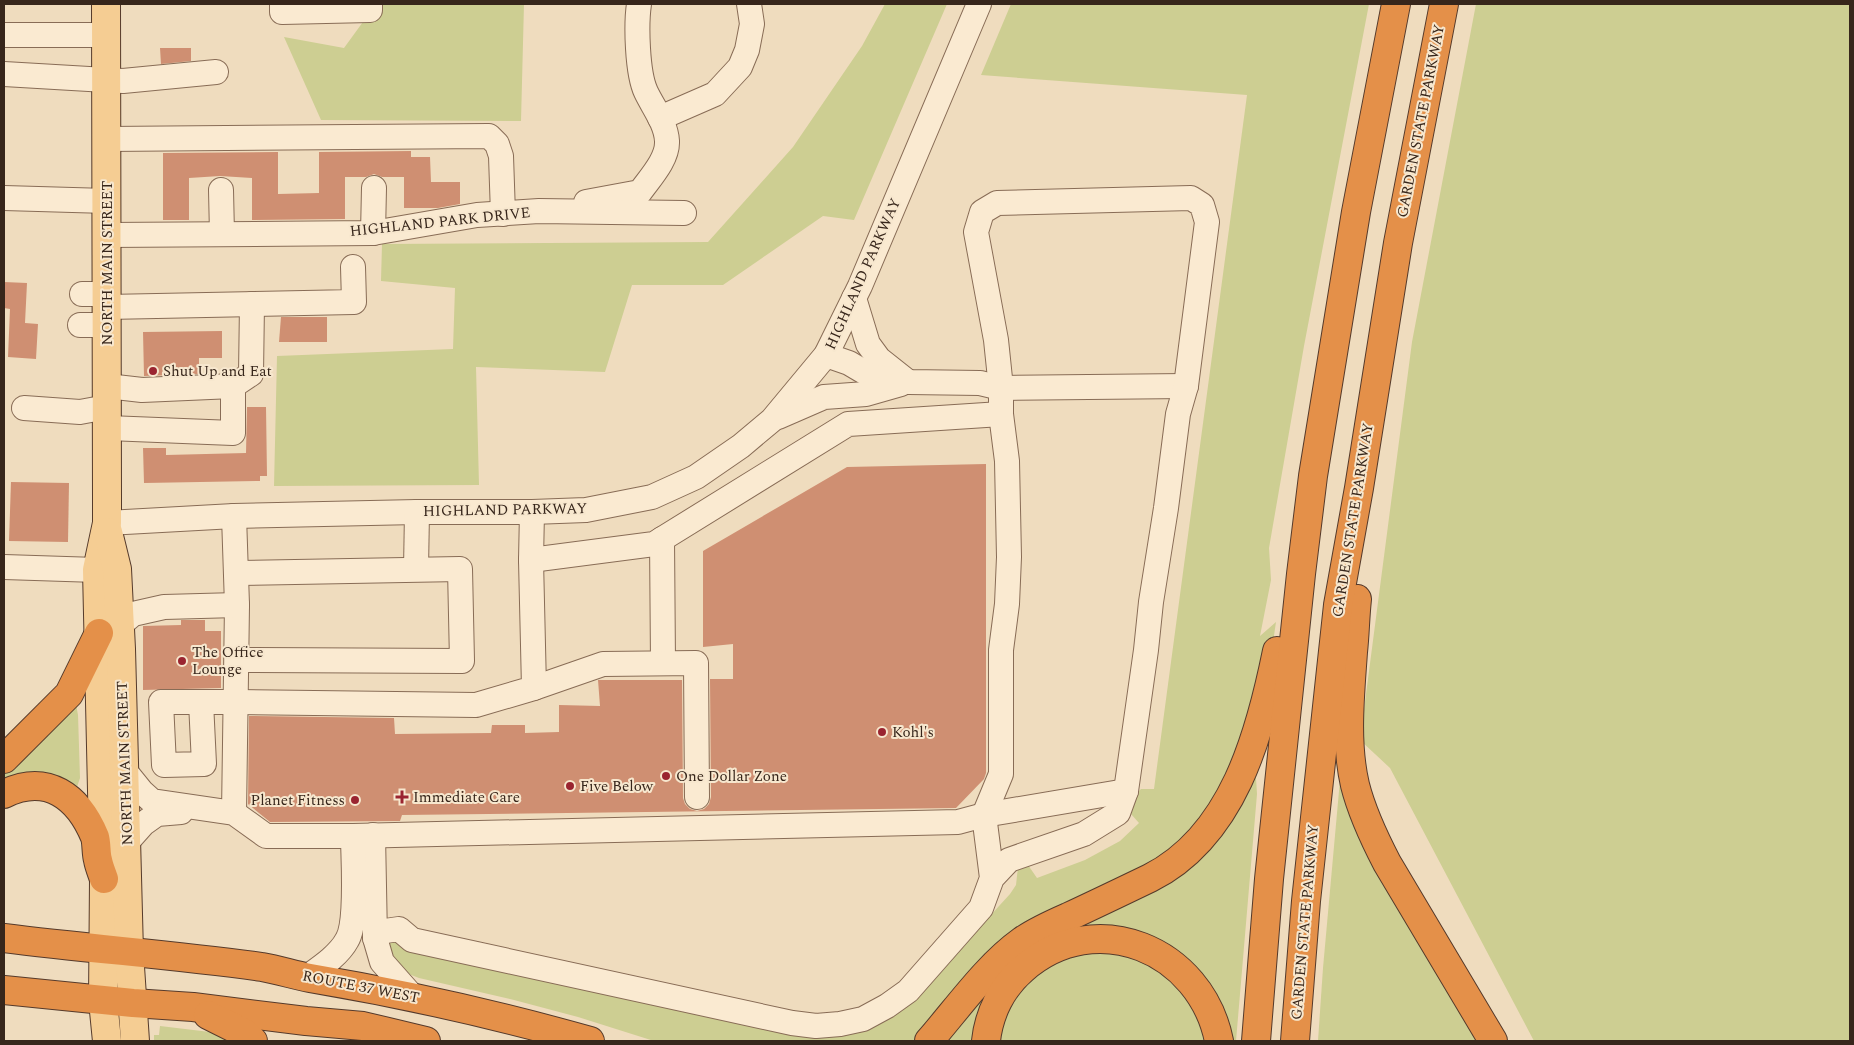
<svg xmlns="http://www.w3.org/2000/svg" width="1854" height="1045" viewBox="0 0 1854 1045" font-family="Spectral,serif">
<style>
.green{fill:#cdce92}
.building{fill:#cf8f72}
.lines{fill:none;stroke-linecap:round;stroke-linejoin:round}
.minor-casing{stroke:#886c56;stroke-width:26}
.major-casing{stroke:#553a2b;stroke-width:30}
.highway-casing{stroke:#553a2b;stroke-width:30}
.minor{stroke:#faead1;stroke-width:24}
.major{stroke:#f5cd93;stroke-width:28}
.highway{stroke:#e49049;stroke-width:28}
.poi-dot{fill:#9a2430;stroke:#f7e7ce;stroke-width:2}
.labels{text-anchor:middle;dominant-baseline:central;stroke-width:4;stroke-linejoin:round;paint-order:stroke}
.street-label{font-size:15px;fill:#37261b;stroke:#f7e7ce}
.poi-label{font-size:15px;fill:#37261b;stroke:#f7e7ce;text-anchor:start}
</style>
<rect width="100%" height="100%" fill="#efdcbe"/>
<!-- green -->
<g class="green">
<path d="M376 4H524L521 121 321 120 284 37 344 48Z"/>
<path d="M885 4H947L854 220 823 216 723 285H632L605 372 476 367 479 485 274 486 277 356 453 349 455 288 381 281 382 244 708 242 793 147 862 46Z"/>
<path d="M1011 4H1369L1304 346 1269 548 1271 580 1260 636 1276 622 1271 656 1245 747 1187 842 918 1041H654L578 1017 514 1000 419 978 406 973 391 958 387 942 389 938 790 1033 925 987 1010 894 1016 885 1018 867 1028 865 1037 878 1085 860 1120 841 1139 823 1131 814 1137 793 1141 789H1154L1158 759 1247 95 981 75Z"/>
<path d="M1476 4H1850V1041H1534L1390 768 1360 740 1412 342Z"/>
<path d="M73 702 76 704 78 715 80 778 77 787 74 789 7 781 4 777V772Z"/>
<path d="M1251 777 1256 778 1257 794 1236 1041H1227L1192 969 1059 938 978 1041H941L1009 963 1156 886Z"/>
<path d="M1340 780 1481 1041H1318L1323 968Z"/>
<path d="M1086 949 1143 956 1188 993 1209 1041H996L1002 1011 1042 965Z"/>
<path d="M160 1026 210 1032 237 1041H154V1035H159Z"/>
</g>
<!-- building -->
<g class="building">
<path d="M160 48H191V61L161 64Z"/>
<path d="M411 151V157H430L431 182H460V204L438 208H404V177H382L374 174 366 177H345V219L252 220V178L220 176 189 178V220H163V153L278 152V194L319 193V152Z"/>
<path d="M4 282 27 283 25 323 38 324 36 359 8 357 10 309 4 308Z"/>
<path d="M281 317H327V342H279Z"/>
<path d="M222 331V358H199V374L144 376 143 332Z"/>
<path d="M247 407H266L267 476H260V481L144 483 143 448H166V455L246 453Z"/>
<path d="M986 464V773L984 779 956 808 402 815 400 821 270 822 248 804 249 716 394 718 395 734 491 733 492 725H525V733L559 732V705L600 706 598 680H682L683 798 685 804 690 809 697 811 704 809 709 804 711 797 710 679H733V644L703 647V551L847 467Z"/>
<path d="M11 482 69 483 68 542 9 541Z"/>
<path d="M181 620H205V631H221V688L143 690V626L181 625Z"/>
</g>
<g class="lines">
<defs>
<g id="minor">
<path d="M282 4V12L370 10V4"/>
<path d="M4 35H106"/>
<path d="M4 74 123 81 216 72"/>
<path d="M660 118 715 94 740 67 747 50 752 24 749 4"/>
<path d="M107 139 489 136 497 144 501 156 503 214"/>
<path d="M221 190 222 234"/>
<path d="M4 198 107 201"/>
<path d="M586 202 640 192C650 178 668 159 667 141 666 123 653 107 646 92 637 73 636 24 639 4"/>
<path d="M373 233 374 188"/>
<path d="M107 235 373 233 477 215 539 211 684 213"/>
<path d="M82 294H107"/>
<path d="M854 298 868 344 879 359 908 382"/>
<path d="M107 307 354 302 353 267"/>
<path d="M80 325H107"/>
<path d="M826 355 849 363 871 376 909 382 980 383 1001 388 1186 386"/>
<path d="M107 386 142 390 233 386 251 374 252 304"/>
<path d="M24 408 80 412 107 407"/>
<path d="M778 417 824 397 866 394 901 384"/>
<path d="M108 428 233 433V386"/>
<path d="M234 516 237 605 234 813"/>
<path d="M107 523 234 516 417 512H532L586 510 652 497 696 477 741 446 772 420 826 355 860 286 979 4"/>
<path d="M662 539 663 663"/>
<path d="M531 560 654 544 848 424 1001 414"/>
<path d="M4 567 97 570"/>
<path d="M416 569 417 512"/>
<path d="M236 573 460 569 462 661 237 660"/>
<path d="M120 625 133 614 164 607 237 605"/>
<path d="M534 688 603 664 696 663 697 797"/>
<path d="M201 702 204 764 164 765 161 702H236L476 705 534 688 531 560 532 512"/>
<path d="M125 771 142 792 152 801 234 813 266 836H353L958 822 984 815 1126 791"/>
<path d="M373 835 375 938 382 962 413 997"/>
<path d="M127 842 143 824 157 814 181 812"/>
<path d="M375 938 385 931 399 929 412 940 792 1023 816 1026 840 1024 863 1019 887 1006 908 991 981 908 992 878 984 815 1001 774V650L1007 604 1009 557 1007 461 1001 414V388L996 340 976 232 982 212 997 203 1191 198 1202 205 1207 222 1186 386 1178 414 1166 508 1151 602 1146 650 1126 791 1118 813 1084 834 1009 860 992 878"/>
<path d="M307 977C321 967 339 955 347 940 358 922 353 859 353 836"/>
</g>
<g id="major">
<path d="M106 4 107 495V523L97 570 104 879 103 1001 107 1041"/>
<path d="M108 532 117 569 121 649 129 952 135 1041"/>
</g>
<g id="highway">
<path d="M1357 599C1355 617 1355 634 1353 652 1350 696 1345 742 1355 785 1362 813 1374 838 1387 863L1493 1041"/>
<path d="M4 759 69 694 99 633"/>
<path d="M4 794C47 773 78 796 95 837 97 844 96 853 98 860 99 866 102 873 104 879"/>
<path d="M4 938C90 949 176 955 262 967 279 970 294 975 310 978 405 994 498 1015 590 1041"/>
<path d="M4 990 133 1003 193 1007 306 1021 363 1026 426 1041"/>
<path d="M208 1015 246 1034 253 1041"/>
<path d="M929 1041C957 1009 987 966 1022 941 1036 931 1052 924 1068 917 1096 904 1123 891 1150 878 1233 836 1260 735 1277 651"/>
<path d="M986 1041C989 1013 1002 987 1023 969 1096 905 1201 950 1219 1041"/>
<path d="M1256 1041 1269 879 1301 574 1313 476 1356 212 1396 4"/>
<path d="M1295 1041 1306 901 1338 605 1359 488 1398 243 1444 4"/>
</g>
</defs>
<!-- minor casing -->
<use href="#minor" class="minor-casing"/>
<!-- major casing -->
<use href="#major" class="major-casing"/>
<!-- highway casing -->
<use href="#highway" class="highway-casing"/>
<!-- minor -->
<use href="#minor" class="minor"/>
<!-- major -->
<use href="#major" class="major"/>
<!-- highway -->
<use href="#highway" class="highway"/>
</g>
<!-- markers -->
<g class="poi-dot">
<circle cx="153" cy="371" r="5"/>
<circle cx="182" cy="661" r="5"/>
<circle cx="882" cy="732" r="5"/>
<circle cx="666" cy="776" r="5"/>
<circle cx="570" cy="786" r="5"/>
<path d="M399.5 789.5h5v5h5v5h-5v5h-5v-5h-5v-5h5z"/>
<circle cx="355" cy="800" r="5"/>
</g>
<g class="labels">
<!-- street labels -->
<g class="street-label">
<text transform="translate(1421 121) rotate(-79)">GARDEN STATE PARKWAY</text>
<text transform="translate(440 222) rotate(-6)">HIGHLAND PARK DRIVE</text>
<text transform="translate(107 263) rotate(-90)">NORTH MAIN STREET</text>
<text transform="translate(863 274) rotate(-66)">HIGHLAND PARKWAY</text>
<text transform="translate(505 510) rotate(-1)">HIGHLAND PARKWAY</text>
<text transform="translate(1353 520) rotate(-81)">GARDEN STATE PARKWAY</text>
<text transform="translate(125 763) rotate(-92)">NORTH MAIN STREET</text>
<text transform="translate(1305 922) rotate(-85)">GARDEN STATE PARKWAY</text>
<text transform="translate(361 987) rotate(11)">ROUTE 37 WEST</text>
</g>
<!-- poi labels -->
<g class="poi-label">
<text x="163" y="371">Shut Up and Eat</text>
<text x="192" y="652">The Office<tspan x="192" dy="17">Lounge</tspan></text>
<text x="892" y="732">Kohl's</text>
<text x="676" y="776">One Dollar Zone</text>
<text x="580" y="786">Five Below</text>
<text x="413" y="797">Immediate Care</text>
<text x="345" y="800" text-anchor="end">Planet Fitness</text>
</g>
</g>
<!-- border -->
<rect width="1854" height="1045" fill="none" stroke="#37261b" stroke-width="10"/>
</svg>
